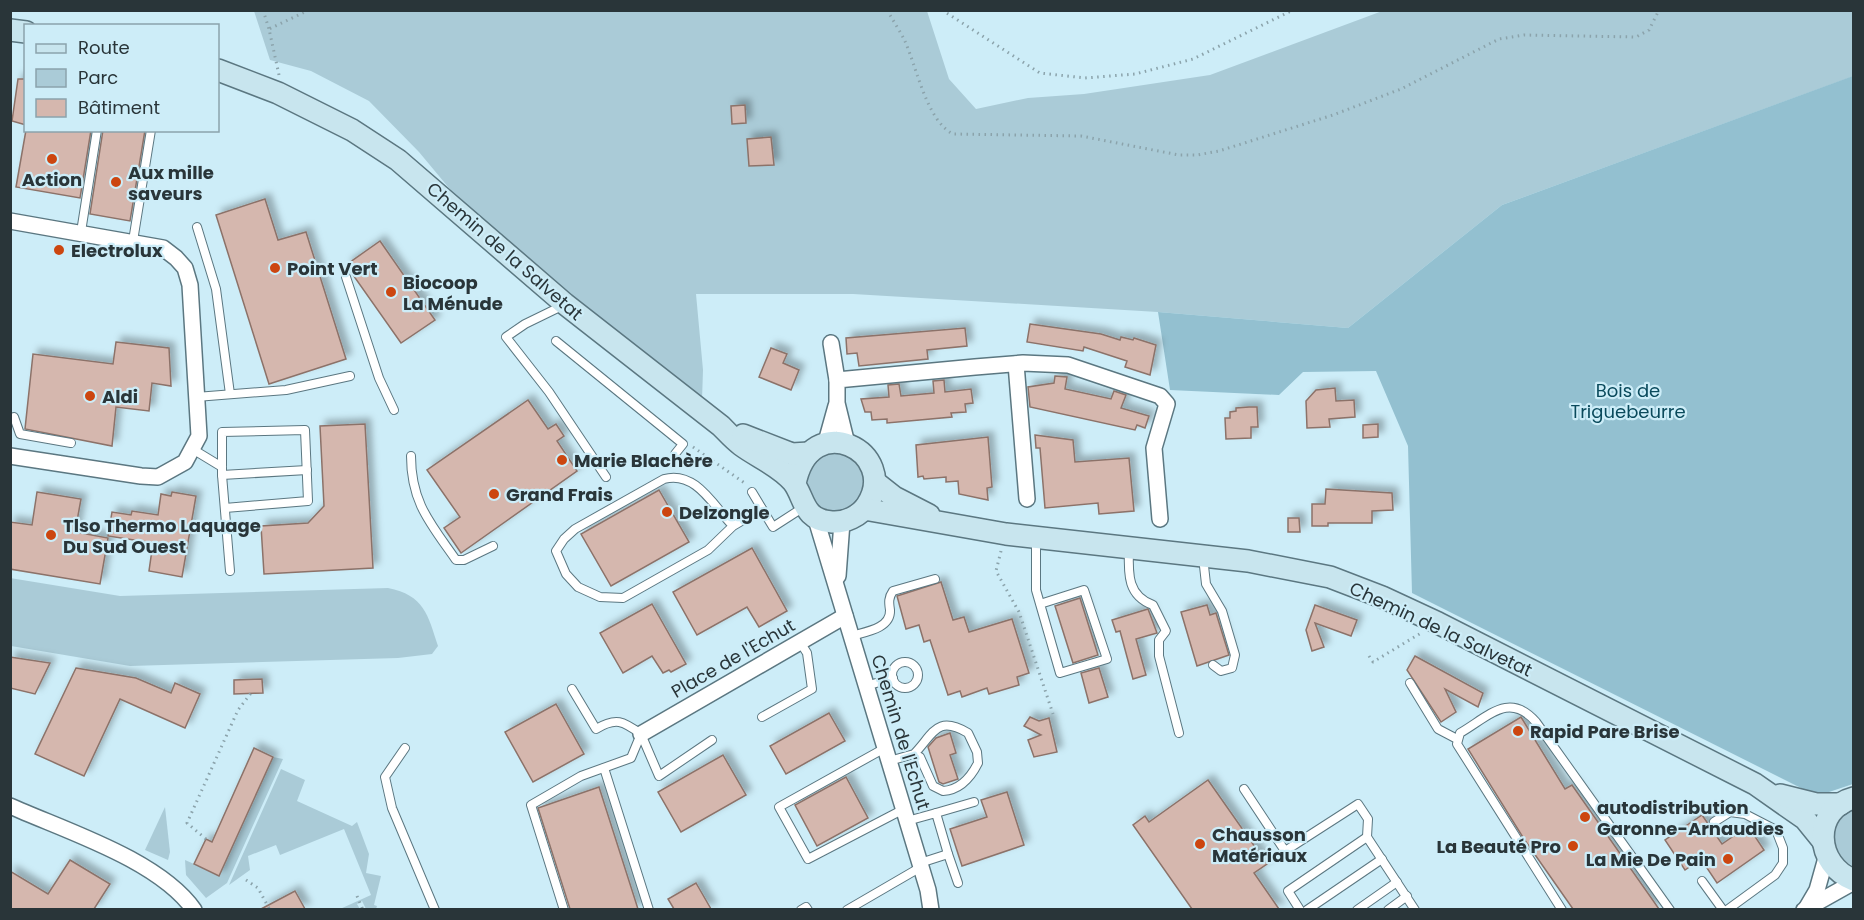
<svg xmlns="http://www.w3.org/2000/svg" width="1864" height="920" viewBox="0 0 1864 920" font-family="Poppins,sans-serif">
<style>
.green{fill:#aacbd7}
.forest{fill:#93c0d0}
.building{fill:#d5b7ae;stroke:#8c7269;stroke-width:1.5;filter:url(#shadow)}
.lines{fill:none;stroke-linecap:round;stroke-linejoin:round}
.service-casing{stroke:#5b7781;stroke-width:10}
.minor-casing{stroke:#5b7781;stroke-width:18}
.secondary-casing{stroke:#5b7781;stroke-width:24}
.path{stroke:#8ba3ab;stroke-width:3;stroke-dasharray:1.5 4.5;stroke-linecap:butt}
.service{stroke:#fff;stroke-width:8}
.minor{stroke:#fff;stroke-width:15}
.secondary{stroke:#c8e5ee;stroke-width:21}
.poi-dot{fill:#cc4610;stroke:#cdedf8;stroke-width:2}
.labels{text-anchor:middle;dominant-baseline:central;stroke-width:4.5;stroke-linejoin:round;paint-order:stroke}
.poi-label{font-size:18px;font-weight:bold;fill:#293539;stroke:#cdedf8;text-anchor:start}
.street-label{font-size:18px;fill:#293539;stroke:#cdedf8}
.park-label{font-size:18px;fill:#0a4a5c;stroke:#cdedf8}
</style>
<defs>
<filter id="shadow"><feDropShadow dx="5.5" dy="-5.5" stdDeviation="3" flood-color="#0004"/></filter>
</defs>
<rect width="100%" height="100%" fill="#cdedf8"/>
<!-- green -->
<g class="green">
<path d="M1385 10 1853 11 1854 76 1502 205 1348 328 1158 312 853 294H696L703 370 702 400 590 312 509 243 449 188 419 152 369 101 311 71 270 60 254 11H927L949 79 976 109 1028 98 1084 94 1210 75Z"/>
<path d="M830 453 850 454 866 475 861 501C856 504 850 510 845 511 815 522 786 474 830 453Z"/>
<path d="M10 578 120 596 388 588C424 595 428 615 438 646L432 654 398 658 130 666 11 646Z"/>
<path d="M273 757 283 759 227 883 206 898 186 875 185 860 219 875Z"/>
<path d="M281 769 305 780 297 801 352 826 357 822 369 854 366 873 381 876 374 905 377 906 376 909H366L362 901 357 904 360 909H340L371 895 344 829 280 855 276 845 248 856 250 870 229 885Z"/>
<path d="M165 807 170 852 168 860 145 850Z"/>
<path d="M1853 810V866C1827 853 1828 822 1853 810Z"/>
</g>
<!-- forest -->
<path class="forest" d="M1853 76V784L1817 796 1412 593 1408 446 1376 371 1303 372 1279 395 1170 390 1158 312 1348 328 1502 205Z"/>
<!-- building -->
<g class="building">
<path d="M18 79H26V125L12 121Z"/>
<path d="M745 105 746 123 732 124 731 106Z"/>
<path d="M26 130H91L80 198 16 187Z"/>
<path d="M103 130H145L130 221 90 214Z"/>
<path d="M771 137 774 165 749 166 747 139Z"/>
<path d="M265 199 278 240 306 232 346 359 269 384 216 215Z"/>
<path d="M380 241 435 320 401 343 346 265Z"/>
<path d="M1030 324 1101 334 1120 340 1121 337 1133 340 1134 338 1156 345 1150 375 1125 367 1127 361 1084 347 1083 351 1027 342Z"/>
<path d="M965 328 967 346 927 350 928 359 859 366 857 353 847 354 846 338Z"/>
<path d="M116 342 169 348 171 386 152 383 149 411 116 407 112 446 25 429 33 354 113 364Z"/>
<path d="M771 348 787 354 783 363 799 370 791 390 759 377Z"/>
<path d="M1055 376 1067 377 1065 389 1111 399 1114 391 1126 395 1121 408 1149 416 1145 428 1137 425 1135 430 1030 407 1028 387 1054 383Z"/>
<path d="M944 380 945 392 971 389 973 403 965 404 966 412 951 413 952 417 887 423V419L872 420 871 412H865L861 399 889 397 888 385 899 384 901 396 934 393 933 381Z"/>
<path d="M1335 388 1336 401 1354 400 1355 417 1329 419 1330 427 1307 428 1306 401 1316 390Z"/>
<path d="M528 400 548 429 556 424 564 436 557 441 577 471 461 553 444 528 460 517 427 470Z"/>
<path d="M1249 407H1257L1258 427H1251V438L1226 439 1225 418H1230V412L1236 411V408Z"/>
<path d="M365 424 373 568 264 574 261 526 308 523 324 506 320 426Z"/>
<path d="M1378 424V437L1363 438V425Z"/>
<path d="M1035 435 1073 440 1075 462 1129 458 1134 511 1099 514 1098 503 1045 508 1040 448H1036Z"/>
<path d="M988 437 992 487 987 488 988 500 959 494 958 481 946 482V477L924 479 923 476 918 477 916 445Z"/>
<path d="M1326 489 1392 493 1393 510 1372 511V523H1328V526H1312V504H1325Z"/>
<path d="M659 490 689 542 611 586 581 534Z"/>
<path d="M37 492 81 499 75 532 108 538 100 584 10 569V522L32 525Z"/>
<path d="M172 492 196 496 182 577 149 571 153 543 108 536 112 512 131 515 132 511 158 515 161 494 171 496Z"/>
<path d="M1288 518H1299L1300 532H1288Z"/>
<path d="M752 548 787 611 759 627 747 607 697 635 673 592Z"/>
<path d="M941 582 953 620 964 617 969 632 1012 619 1029 673 1017 677 1019 685 989 694 987 688 962 697 960 691 948 695 930 640 924 642 919 625 906 629 897 596Z"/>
<path d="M1080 598 1098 655 1073 663 1055 606Z"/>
<path d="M652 604 686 664 671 672 669 670 663 673 652 656 623 673 600 633Z"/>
<path d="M1207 605 1210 615 1216 613 1229 655 1197 666 1181 612Z"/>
<path d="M1315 605 1357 620 1351 636 1315 623 1324 647 1312 651 1306 630Z"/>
<path d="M1148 609 1157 633 1136 639 1146 675 1133 679 1120 631 1116 632 1112 620Z"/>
<path d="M1415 656 1483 693 1478 707 1445 689 1456 712 1441 722 1407 670Z"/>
<path d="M10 657 50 663 35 694 10 688Z"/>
<path d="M76 668 136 678 171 693 175 683 200 694 185 728 120 699 84 776 35 754Z"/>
<path d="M1099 668 1108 697 1089 703 1081 673Z"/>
<path d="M262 679 263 693 234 694V680Z"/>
<path d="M556 704 584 754 533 782 505 732Z"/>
<path d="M829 713 845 741 786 774 770 746Z"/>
<path d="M1030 717 1039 721 1049 718 1057 752 1034 757 1028 740 1041 735 1024 726Z"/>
<path d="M1521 717 1565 789 1572 785 1659 909H1573L1524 839 1468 749Z"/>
<path d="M950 733 956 753 950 755 958 779 943 784 939 782 928 747 936 738Z"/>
<path d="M254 748 273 757 219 876 194 864 206 839 212 842Z"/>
<path d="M723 755 746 795 681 832 658 792Z"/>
<path d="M846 777 868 818 817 846 795 805Z"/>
<path d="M1208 780 1267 864 1254 873 1279 909H1192L1133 825 1145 816 1149 822Z"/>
<path d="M599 787 638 909H570L538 808Z"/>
<path d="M1007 792 1024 845 962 866 950 829 987 817 981 800Z"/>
<path d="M1702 815 1722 844 1748 826 1764 850 1717 883 1701 859 1685 870 1665 840Z"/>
<path d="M70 860 110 884 94 909H10V871L48 894Z"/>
<path d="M696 883 711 909H674L668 899Z"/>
<path d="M295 891 305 909H261Z"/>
</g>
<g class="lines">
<defs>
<g id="service">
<path d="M197 227 216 289 230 394"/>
<path d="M81 232 97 130"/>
<path d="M133 241 151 130"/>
<path d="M346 277 379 378 394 410"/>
<path d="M564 305 525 324 506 337 549 392 606 477"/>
<path d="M556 341 683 444 675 454"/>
<path d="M196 397 286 390 350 376"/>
<path d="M14 417 20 434 71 443"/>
<path d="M194 450 222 467"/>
<path d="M411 456C411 503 431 524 456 560H464L493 546"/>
<path d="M222 475 307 470"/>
<path d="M752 492 773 527 804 507"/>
<path d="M225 508 308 501 305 430 222 432V475L230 571"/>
<path d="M733 526C714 507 696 470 664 479L575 529 564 539 556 551 566 574 578 587 600 597 623 598 708 550 733 526 762 509"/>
<path d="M1036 539V590L1060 673 1107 659 1084 590 1040 604"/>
<path d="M1129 550C1128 575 1128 596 1153 605L1166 631 1159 640V656L1179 733"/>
<path d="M1203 557 1206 584 1222 611 1235 655 1232 668 1221 671 1213 665"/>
<path d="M851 636C864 632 891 629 890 610 889 603 888 598 893 591L935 579"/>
<circle cx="905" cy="675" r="13"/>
<path d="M1410 683 1438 729 1457 739"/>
<path d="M866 686 893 678"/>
<path d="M762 717 812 689 807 653 800 642"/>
<path d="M641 734 659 776 712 740"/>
<path d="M405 748 385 777 392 808 435 910"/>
<path d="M885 748 779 807 808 859 904 809"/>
<path d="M889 761 914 754 920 757 933 786 943 791C960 790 971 777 978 763L977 752 968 733C936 714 933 735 914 754"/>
<path d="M604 768 649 910"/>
<path d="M1244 789 1285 851 1358 804 1368 819 1367 837 1415 910"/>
<path d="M936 813 974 802"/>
<path d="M907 821 936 813 948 854 920 863"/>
<path d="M1714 822 1730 812 1745 814 1776 830 1783 848V863L1775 875 1727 910"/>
<path d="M948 854 958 883"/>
<path d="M1702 881 1723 910"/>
<path d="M564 910 531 805 581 776 631 758 641 734C623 721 616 717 596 729L572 689"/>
<path d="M801 910 806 907 808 910"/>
<path d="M847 910 921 867"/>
<path d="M1300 910 1288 891 1367 837"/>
<path d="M1307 910 1382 859"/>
<path d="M1357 910 1397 882"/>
<path d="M1388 910 1407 896"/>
<path d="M1562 910 1457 744 1460 733C1488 717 1509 691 1536 722L1670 910"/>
</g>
<g id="minor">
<path d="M10 221 163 248 176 258 185 268 190 285 199 436 185 462 158 477 141 476 10 456"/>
<path d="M831 343 837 380"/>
<path d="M1016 364 1027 499"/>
<path d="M826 442 836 406"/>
<path d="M847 444 837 403V380L975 367 1023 363 1068 365 1160 396 1167 404 1154 448 1160 519"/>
<path d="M815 516 928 890 931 910"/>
<path d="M838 576 842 522"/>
<path d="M641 734 845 616"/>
<path d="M10 806C66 831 159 860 194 910"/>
<path d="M1807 907 1817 890 1826 858"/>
<path d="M1804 910 1854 882"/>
</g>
<g id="secondary">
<path d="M10 30 26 32"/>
<path d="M218 70 278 93 352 130 398 160 565 304 721 426C727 432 733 439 741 445 757 457 780 466 793 482 805 497 802 520 832 522 845 523 860 516 867 505 901 452 810 406 795 484"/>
<path d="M743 435 792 454 809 453"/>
<path d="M875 482 894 497 929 515"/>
<path d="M864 509 1006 534 1248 561 1330 577 1382 597 1438 623 1755 784 1805 819 1822 840"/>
<path d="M1780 795 1816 804H1841"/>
<path d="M1854 798C1811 809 1815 866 1854 880"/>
</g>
</defs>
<!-- service casing -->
<use href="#service" class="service-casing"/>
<!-- minor casing -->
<use href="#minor" class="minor-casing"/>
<!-- secondary casing -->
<use href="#secondary" class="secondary-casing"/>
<!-- path -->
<g class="path">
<path d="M263 10 269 29"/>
<path d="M887 10C893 20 899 30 904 39 917 67 926 120 953 134L1081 136 1179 155H1197L1219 151 1333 115 1401 89 1499 39 1524 35 1636 37 1649 30 1659 10"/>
<path d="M942 10 1040 73 1085 78 1135 74 1193 59 1293 10"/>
<path d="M279 75 269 29 309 10"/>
<path d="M693 447 746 484"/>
<path d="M1001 551 996 571 1019 612 1053 714"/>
<path d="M1369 656 1373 662 1421 633"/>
<path d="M206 839 187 823 238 710 251 693"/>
<path d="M246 880 258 888 270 910"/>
<path d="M357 896 363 910"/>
</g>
<!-- service -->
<use href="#service" class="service"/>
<!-- minor -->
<use href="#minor" class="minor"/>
<!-- secondary -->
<use href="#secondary" class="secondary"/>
</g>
<!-- markers -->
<g class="poi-dot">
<circle cx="52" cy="159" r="6"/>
<circle cx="116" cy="182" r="6"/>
<circle cx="59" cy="250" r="6"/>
<circle cx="275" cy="268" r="6"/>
<circle cx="391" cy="292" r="6"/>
<circle cx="90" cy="396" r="6"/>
<circle cx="562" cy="460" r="6"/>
<circle cx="494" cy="494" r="6"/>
<circle cx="667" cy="512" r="6"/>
<circle cx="51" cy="535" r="6"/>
<circle cx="1518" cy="731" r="6"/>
<circle cx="1585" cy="817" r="6"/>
<circle cx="1200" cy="844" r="6"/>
<circle cx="1573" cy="846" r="6"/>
<circle cx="1728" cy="859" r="6"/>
</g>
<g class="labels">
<!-- poi labels -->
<g class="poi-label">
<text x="128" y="172">Aux mille<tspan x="128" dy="21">saveurs</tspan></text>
<text x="52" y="179" text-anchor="middle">Action</text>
<text x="71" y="250">Electrolux</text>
<text x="287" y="268">Point Vert</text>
<text x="403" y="282">Biocoop<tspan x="403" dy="21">La Ménude</tspan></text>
<text x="102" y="396">Aldi</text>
<text x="574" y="460">Marie Blachère</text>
<text x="506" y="494">Grand Frais</text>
<text x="679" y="512">Delzongle</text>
<text x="63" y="525">Tlso Thermo Laquage<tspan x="63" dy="21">Du Sud Ouest</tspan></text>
<text x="1530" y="731">Rapid Pare Brise</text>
<text x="1597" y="807">autodistribution<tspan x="1597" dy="21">Garonne-Arnaudies</tspan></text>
<text x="1212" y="834">Chausson<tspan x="1212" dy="21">Matériaux</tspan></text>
<text x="1561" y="846" text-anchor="end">La Beauté Pro</text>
<text x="1716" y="859" text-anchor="end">La Mie De Pain</text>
</g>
<!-- street labels -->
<g class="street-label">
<text transform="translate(505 251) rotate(41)">Chemin de la Salvetat</text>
<text transform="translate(1441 629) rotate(25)">Chemin de la Salvetat</text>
<text transform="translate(733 658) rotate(-30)">Place de l'Echut</text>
<text transform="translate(901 732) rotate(73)">Chemin de l'Echut</text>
</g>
<!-- park labels -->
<g class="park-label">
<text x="1628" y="390">Bois de<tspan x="1628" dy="21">Triguebeurre</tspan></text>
</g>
</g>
<!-- border -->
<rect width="1864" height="920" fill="none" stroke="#293539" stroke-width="24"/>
<!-- legend -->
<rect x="24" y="24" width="195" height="108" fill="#cdedf8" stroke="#8ba3ac" stroke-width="1.5"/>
<rect x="36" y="44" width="30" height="9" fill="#c8e5ee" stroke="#8ba3ac" stroke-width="1.5"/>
<text x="78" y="54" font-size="18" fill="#293539">Route</text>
<rect x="36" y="69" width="30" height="18" fill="#aacbd7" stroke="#8ba3ac" stroke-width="1.5"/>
<text x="78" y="84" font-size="18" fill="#293539">Parc</text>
<rect x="36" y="99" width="30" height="18" fill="#d5b7ae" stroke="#8ba3ac" stroke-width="1.5"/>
<text x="78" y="114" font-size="18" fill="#293539">Bâtiment</text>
</svg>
